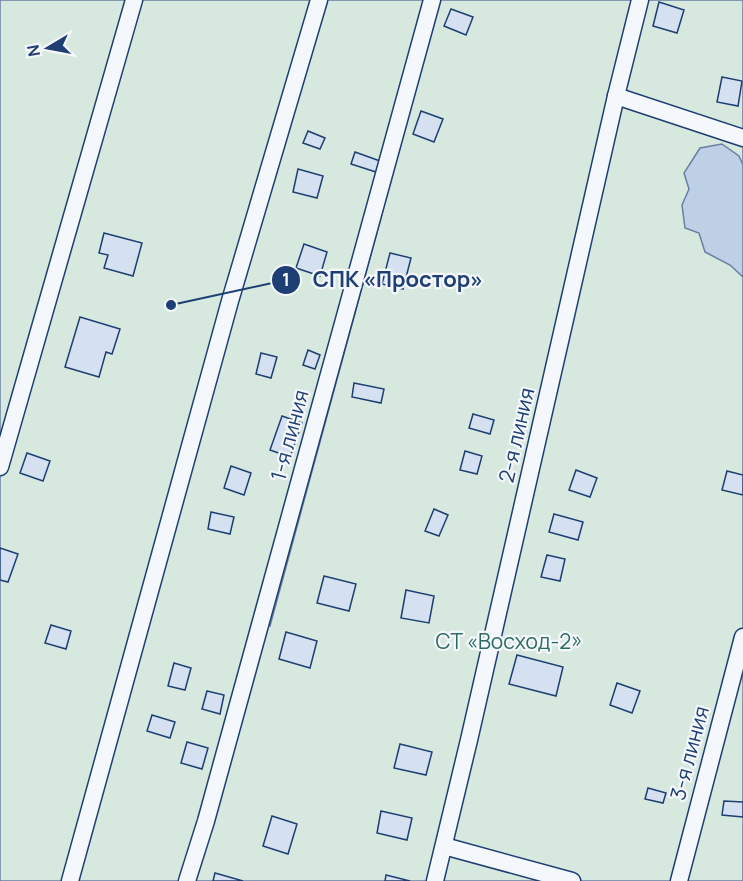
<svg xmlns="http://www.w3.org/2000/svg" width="743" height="881" viewBox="0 0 743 881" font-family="Manrope,sans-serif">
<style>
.green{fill:#d7e8df;stroke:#687fa3;stroke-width:1.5}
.water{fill:#bed0e5;stroke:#687fa3;stroke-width:1.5}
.building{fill:#d5e0f0;stroke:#1d3f73;stroke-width:1.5}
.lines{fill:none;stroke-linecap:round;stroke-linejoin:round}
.minor-casing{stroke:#1d3f73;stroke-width:19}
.minor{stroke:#f4f7fb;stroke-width:16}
.labels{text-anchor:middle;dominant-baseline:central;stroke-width:4.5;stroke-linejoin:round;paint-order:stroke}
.street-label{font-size:21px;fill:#1d3f73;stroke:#f4f7fb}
.park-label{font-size:21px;fill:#2c6c60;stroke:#f4f7fb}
.leader{fill:none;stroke:#1d3f73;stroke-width:2}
.callout-dot{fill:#1d3f73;stroke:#f4f7fb;stroke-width:2}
.mark-label{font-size:18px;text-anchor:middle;font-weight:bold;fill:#fff}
.callout-label{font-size:22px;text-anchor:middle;font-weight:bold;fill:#1d3f73;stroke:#f4f7fb;stroke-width:4.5;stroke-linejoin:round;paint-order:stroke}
</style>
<rect width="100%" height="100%" fill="#f4f7fb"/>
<!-- green -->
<path class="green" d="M0 0H426L257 622 270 626 440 0H743V881H0Z"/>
<!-- water -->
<path class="water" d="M722 144 739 156 743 165V277L730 265 705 252 699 233 685 228 682 205 689 189 684 173 700 148Z"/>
<!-- building -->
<g class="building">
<path d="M659 2 684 10 677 33 653 26Z"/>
<path d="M451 9 473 17 466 35 444 26Z"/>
<path d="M722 77 742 81 738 106 717 102Z"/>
<path d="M421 111 443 119 434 142 413 134Z"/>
<path d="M308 131 325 138 320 149 303 143Z"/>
<path d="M355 152 380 161 376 172 351 164Z"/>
<path d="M298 169 323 176 317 198 293 192Z"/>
<path d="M104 233 142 243 133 276 104 268 108 255 99 253Z"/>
<path d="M304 244 327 252 320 276 296 268Z"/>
<path d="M390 253 411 258 403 289 382 284Z"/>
<path d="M80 317 120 329 112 354 106 352 99 377 65 367Z"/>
<path d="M308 350 320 355 315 369 303 365Z"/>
<path d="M261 353 277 357 271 378 256 374Z"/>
<path d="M354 383 384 389 381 403 352 397Z"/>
<path d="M473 414 494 420 490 434 469 428Z"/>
<path d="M282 416 302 423 290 457 270 450Z"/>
<path d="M465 451 482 456 477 474 460 470Z"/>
<path d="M27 453 50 461 43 481 20 473Z"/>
<path d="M231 466 251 473 244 495 224 488Z"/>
<path d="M576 470 597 478 590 497 569 490Z"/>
<path d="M727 471 743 475V495L722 490Z"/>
<path d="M434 509 448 515 439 536 425 531Z"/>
<path d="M211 512 234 517 230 534 208 529Z"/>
<path d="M554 514 583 522 578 540 549 532Z"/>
<path d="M0 548 18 554 8 582 0 580Z"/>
<path d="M547 555 565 559 560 581 541 577Z"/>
<path d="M324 576 356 584 349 611 317 603Z"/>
<path d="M406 590 434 596 429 623 401 618Z"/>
<path d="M51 625 71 631 66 649 45 643Z"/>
<path d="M286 632 317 641 310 668 279 659Z"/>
<path d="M517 655 563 667 556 696 509 684Z"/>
<path d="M174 663 191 668 185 690 168 686Z"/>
<path d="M617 683 640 691 632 713 610 705Z"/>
<path d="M207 691 224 695 220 714 202 709Z"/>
<path d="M152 715 175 722 170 738 147 731Z"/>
<path d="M187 742 208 748 202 769 181 763Z"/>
<path d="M400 744 432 752 426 775 394 768Z"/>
<path d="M648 788 666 793 663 803 645 799Z"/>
<path d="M724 801 743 802V817L722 815Z"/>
<path d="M381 811 412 818 407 840 377 833Z"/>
<path d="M272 816 297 824 288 854 263 846Z"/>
<path d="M215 873 243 881H213Z"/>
<path d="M386 875 410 881H385Z"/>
</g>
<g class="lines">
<defs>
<g id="minor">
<path d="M616 96 743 138"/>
<path d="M0 467 134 0"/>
<path d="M444 846 572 881"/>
<path d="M70 881 230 301 319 0"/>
<path d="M187 881 206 821 432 0"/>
<path d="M435 881 469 740 616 96 640 0"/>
<path d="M679 881 743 637"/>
</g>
</defs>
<!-- minor casing -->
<use href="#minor" class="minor-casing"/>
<!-- minor -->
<use href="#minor" class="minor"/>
</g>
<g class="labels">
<!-- street labels -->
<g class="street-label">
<text transform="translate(289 435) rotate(-75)">1-я линия</text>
<text transform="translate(516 435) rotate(-77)">2-я линия</text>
<text transform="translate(689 753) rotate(-75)">3-я линия</text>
</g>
<!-- park labels -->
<g class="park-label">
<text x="509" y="641">СТ «Восход-2»</text>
</g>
</g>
<!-- callouts -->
<path class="leader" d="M171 305L286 280"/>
<g class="callout-dot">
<circle cx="171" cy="305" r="6"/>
<circle cx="286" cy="280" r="15"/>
</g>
<g class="mark-label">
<text x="286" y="286">1</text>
</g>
<g class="callout-label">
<text x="398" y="287">СПК «Простор»</text>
</g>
<!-- north arrow -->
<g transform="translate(48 48) rotate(260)" stroke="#f4f7fb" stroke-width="4.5" paint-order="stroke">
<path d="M0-4.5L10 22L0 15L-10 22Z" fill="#1d3f73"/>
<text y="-9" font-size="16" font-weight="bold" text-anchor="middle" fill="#1d3f73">N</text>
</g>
</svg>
